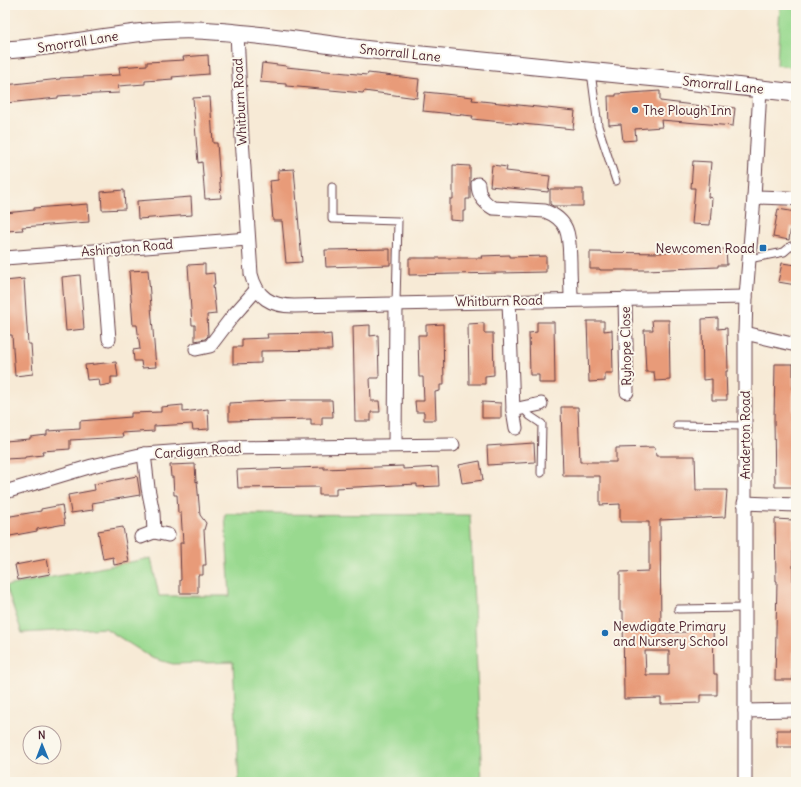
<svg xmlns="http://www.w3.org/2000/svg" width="801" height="787" viewBox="0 0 801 787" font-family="Delius,sans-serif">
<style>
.green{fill:#99d98f;stroke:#727c5d}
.building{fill:#e89b79;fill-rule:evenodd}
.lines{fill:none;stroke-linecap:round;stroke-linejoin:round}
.service-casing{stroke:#643d45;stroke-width:9}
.minor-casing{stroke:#643d45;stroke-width:15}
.tertiary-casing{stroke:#643d45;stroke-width:19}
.service{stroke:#fff;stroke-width:7}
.minor{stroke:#fff;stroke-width:13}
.tertiary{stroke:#fff;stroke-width:17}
.poi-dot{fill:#1f6fb2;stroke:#fbf7ec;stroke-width:1.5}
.labels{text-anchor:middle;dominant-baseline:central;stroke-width:4;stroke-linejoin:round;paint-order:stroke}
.street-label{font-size:13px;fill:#4a1f2b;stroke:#fbf7ec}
.poi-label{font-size:13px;fill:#4a1f2b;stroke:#fbf7ec;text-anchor:start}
</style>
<rect width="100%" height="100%" fill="#fbf7ec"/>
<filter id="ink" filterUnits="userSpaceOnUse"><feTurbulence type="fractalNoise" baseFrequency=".025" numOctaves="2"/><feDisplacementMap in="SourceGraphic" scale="8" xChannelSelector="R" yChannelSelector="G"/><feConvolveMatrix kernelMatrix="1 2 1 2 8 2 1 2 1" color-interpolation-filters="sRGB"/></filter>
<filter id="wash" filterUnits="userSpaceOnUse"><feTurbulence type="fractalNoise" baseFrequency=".012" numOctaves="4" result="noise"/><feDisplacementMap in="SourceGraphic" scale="16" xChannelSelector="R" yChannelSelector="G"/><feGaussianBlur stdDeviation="0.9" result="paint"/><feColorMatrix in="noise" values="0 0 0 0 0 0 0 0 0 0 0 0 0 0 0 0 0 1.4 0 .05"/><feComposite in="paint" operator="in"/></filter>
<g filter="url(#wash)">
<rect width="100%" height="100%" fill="#f7ead6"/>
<!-- green -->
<g class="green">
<path d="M780 5H796V68L777 65Z"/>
<path d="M225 514 470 515 482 782H239L233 662 173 664 152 658 105 628 22 633 6 586 151 558 159 596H230Z"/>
</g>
<g id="blocks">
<!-- building -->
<g class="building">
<path d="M208 55 209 74 172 77 173 79 145 81V84L118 86 119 93 73 95 58 96V98L5 103V85L60 79V78L120 75 119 67 147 65V62L184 60 183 57Z"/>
<path d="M262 63 286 66V67L367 75 368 73 419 79 417 98 364 91 363 93 298 87 286 86V84L260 82Z"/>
<path d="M660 91V101L710 107V105L735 108 733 126 661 120 662 127 635 129 636 140 623 141 621 124 609 125 608 96H616V94Z"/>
<path d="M425 92 473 97 472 100 575 111 573 129 472 119 473 116 423 111Z"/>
<path d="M210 97 213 143H217L221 198 205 199 202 162 198 163 193 98Z"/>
<path d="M693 161 711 162 708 197 712 198 710 225 692 224 695 188H691Z"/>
<path d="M453 165 470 166V199H466V211H463V221L450 220V199H453Z"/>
<path d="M492 165 507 167 506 171 550 176 548 192 490 186Z"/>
<path d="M294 169 302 262 286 263 282 221H273L270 181 278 180V170Z"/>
<path d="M550 189H583V206H553L550 204Z"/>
<path d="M124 190 125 209 102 210 101 192Z"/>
<path d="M191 197 192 215 138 219 137 201Z"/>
<path d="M88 204 89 222 22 227 23 230 5 231V213L34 210V208Z"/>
<path d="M778 209 796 212V228L791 227 789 240 773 237Z"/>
<path d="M390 249V265L326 267 325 250Z"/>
<path d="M726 249 727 265H718V267L646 270H600V269H590V252L662 253V252Z"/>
<path d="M510 255V257L546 256V272L409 275V258H482L481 256Z"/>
<path d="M782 263 796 265V285L778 282Z"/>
<path d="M205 264V274L214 273 215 285H213L216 314 207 315 208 336 205 339 195 341V325H192L188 265Z"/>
<path d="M148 270 156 367 142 368 141 361H134L133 350 140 349 137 325H133L129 271Z"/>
<path d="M80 275 84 329 66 331 62 277Z"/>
<path d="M24 279 28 344H31L33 374 15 376 12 335H9L5 281Z"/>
<path d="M718 318V329L727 328 728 371H726L727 400H712V379L703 380 702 319Z"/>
<path d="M652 320H669L670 380 655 381 654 372H646L644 330H653Z"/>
<path d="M587 321H604V331L612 330 613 373H605V381L589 382Z"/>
<path d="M537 322H554L555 383H539V375H530L529 333 537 332Z"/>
<path d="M484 323V333H493L494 375 485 376V384H469L468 324Z"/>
<path d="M443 324 444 385H440V391L435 392 436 420H424V412H416L415 401H424L423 377H419L418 335H426V325Z"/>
<path d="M370 325V336L378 335 379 378H370L371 401H379L380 412H371V421H355L353 326Z"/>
<path d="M323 333V335L331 334 332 350 261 351V363L233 364V347H242V339L268 338 267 334Z"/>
<path d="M116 362 118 377H111V384L100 386 99 379 87 380 85 365Z"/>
<path d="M775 364H793V487H775L774 420Z"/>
<path d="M291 400H332L333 417H322V425H311V419L229 421V403Z"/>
<path d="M482 402 501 403V418H482Z"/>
<path d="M183 405V412L208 409 209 429 193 430 192 424 154 426V431L122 433 123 437 70 440V449L42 451 43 455 25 457V458L5 459V441L30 439V437L47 435V431L80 429V421L131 417V413L161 412V407Z"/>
<path d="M561 407H578L580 462H616V448L655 447 656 456H695L696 490H727L725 517 660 520 661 633 687 632V625H713L714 674H717V695H700V703L661 704V698L624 699 623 611H620V572L649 571V522H620V504L600 505V476H563ZM645 651H669V675H646Z"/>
<path d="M534 443 535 462 488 465 487 446Z"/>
<path d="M480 461 483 480 462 483 459 465Z"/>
<path d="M195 464 196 482 197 481 200 515 206 523 204 530 206 565H203V575H198V593H180V580H181L180 543H183L181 513H178L177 495H174L173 477H171L170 465Z"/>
<path d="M403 466V469L438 467 439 486 417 487V484L336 488V495H319V487L238 488 237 470 324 467V469Z"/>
<path d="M137 476 140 495 92 503 93 510 71 513 68 495 95 490 94 484Z"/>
<path d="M62 505 65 524 37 529V531L5 537V517L41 511V509Z"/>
<path d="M775 519 793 520V591H794L793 680H775L777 581H776Z"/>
<path d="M123 527 129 562 114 565 113 557 103 559 98 531Z"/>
<path d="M47 559 50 574 18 580 15 565Z"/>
<rect x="777" y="730" width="19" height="17"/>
</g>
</g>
</g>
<g filter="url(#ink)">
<use href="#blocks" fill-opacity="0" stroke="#643d45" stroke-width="1"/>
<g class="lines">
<defs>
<g id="service">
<path d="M591 72 598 126 616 181"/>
<path d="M332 187V219L398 221 396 303"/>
<path d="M749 259 784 252 791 246 796 247"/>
<path d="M523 408 530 416 542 424 541 473"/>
<path d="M677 425 745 426"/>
<path d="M678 609 745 608"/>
</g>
<g id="minor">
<path d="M237 33 242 138 251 274C257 298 271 306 294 306L746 297"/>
<path d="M478 184C478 195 483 202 493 208L545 211C571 221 569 238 570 262 570 275 571 287 571 300"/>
<path d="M754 197 788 198 796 199"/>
<path d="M102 250 109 339"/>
<path d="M5 258 248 239"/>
<path d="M625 299 627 392"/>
<path d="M509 301 513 410 516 428"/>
<path d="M745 333 796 345"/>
<path d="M196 349 210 346 232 317 256 290"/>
<path d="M513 410 541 404"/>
<path d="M395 445 396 303"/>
<path d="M144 454 148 488 153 513 154 532"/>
<path d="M5 492 92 466 144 454 224 448 453 445"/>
<path d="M744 503 796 505"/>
<path d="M141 537 154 532 168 535"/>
<path d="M745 711 796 710"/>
<path d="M745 781V333L746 297 754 197 760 89"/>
</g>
<path id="tertiary" d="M5 50C69 47 131 28 196 30 258 32 320 45 382 51 520 65 658 77 796 93"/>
</defs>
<!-- service casing -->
<use href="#service" class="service-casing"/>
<!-- minor casing -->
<use href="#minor" class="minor-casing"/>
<!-- tertiary casing -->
<use href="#tertiary" class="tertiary-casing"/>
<!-- service -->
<use href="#service" class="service"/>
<!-- minor -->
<use href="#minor" class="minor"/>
<!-- tertiary -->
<use href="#tertiary" class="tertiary"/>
</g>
</g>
<!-- markers -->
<g class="poi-dot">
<circle cx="635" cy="110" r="4"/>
<rect x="759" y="244" width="8" height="8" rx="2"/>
<circle cx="605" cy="633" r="4"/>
</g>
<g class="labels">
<!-- street labels -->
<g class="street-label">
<text transform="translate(78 42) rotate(-9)">Smorrall Lane</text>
<text transform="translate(400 53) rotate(6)">Smorrall Lane</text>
<text transform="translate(723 85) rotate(6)">Smorrall Lane</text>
<text transform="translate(240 102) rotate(-93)">Whitburn Road</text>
<text transform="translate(127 248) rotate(-5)">Ashington Road</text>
<text transform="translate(499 301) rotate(-1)">Whitburn Road</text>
<text transform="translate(626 346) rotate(-91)">Ryhope Close</text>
<text transform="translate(745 435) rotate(-90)">Anderton Road</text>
<text transform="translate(198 451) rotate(-4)">Cardigan Road</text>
</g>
<!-- poi labels -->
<g class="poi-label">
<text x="643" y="110">The Plough Inn</text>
<text x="755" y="248" text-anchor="end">Newcomen Road</text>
<text x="613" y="626">Newdigate Primary<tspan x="613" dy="15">and Nursery School</tspan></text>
</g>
</g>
<!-- margin -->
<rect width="801" height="787" fill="none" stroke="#fbf7ec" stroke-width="20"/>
<!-- north arrow -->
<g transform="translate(42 745) rotate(359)"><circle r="19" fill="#fbf7ec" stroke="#b4a19f"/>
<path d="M0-3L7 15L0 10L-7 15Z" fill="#1f6fb2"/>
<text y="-6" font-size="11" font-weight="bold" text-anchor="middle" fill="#4a1f2b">N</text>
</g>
</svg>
